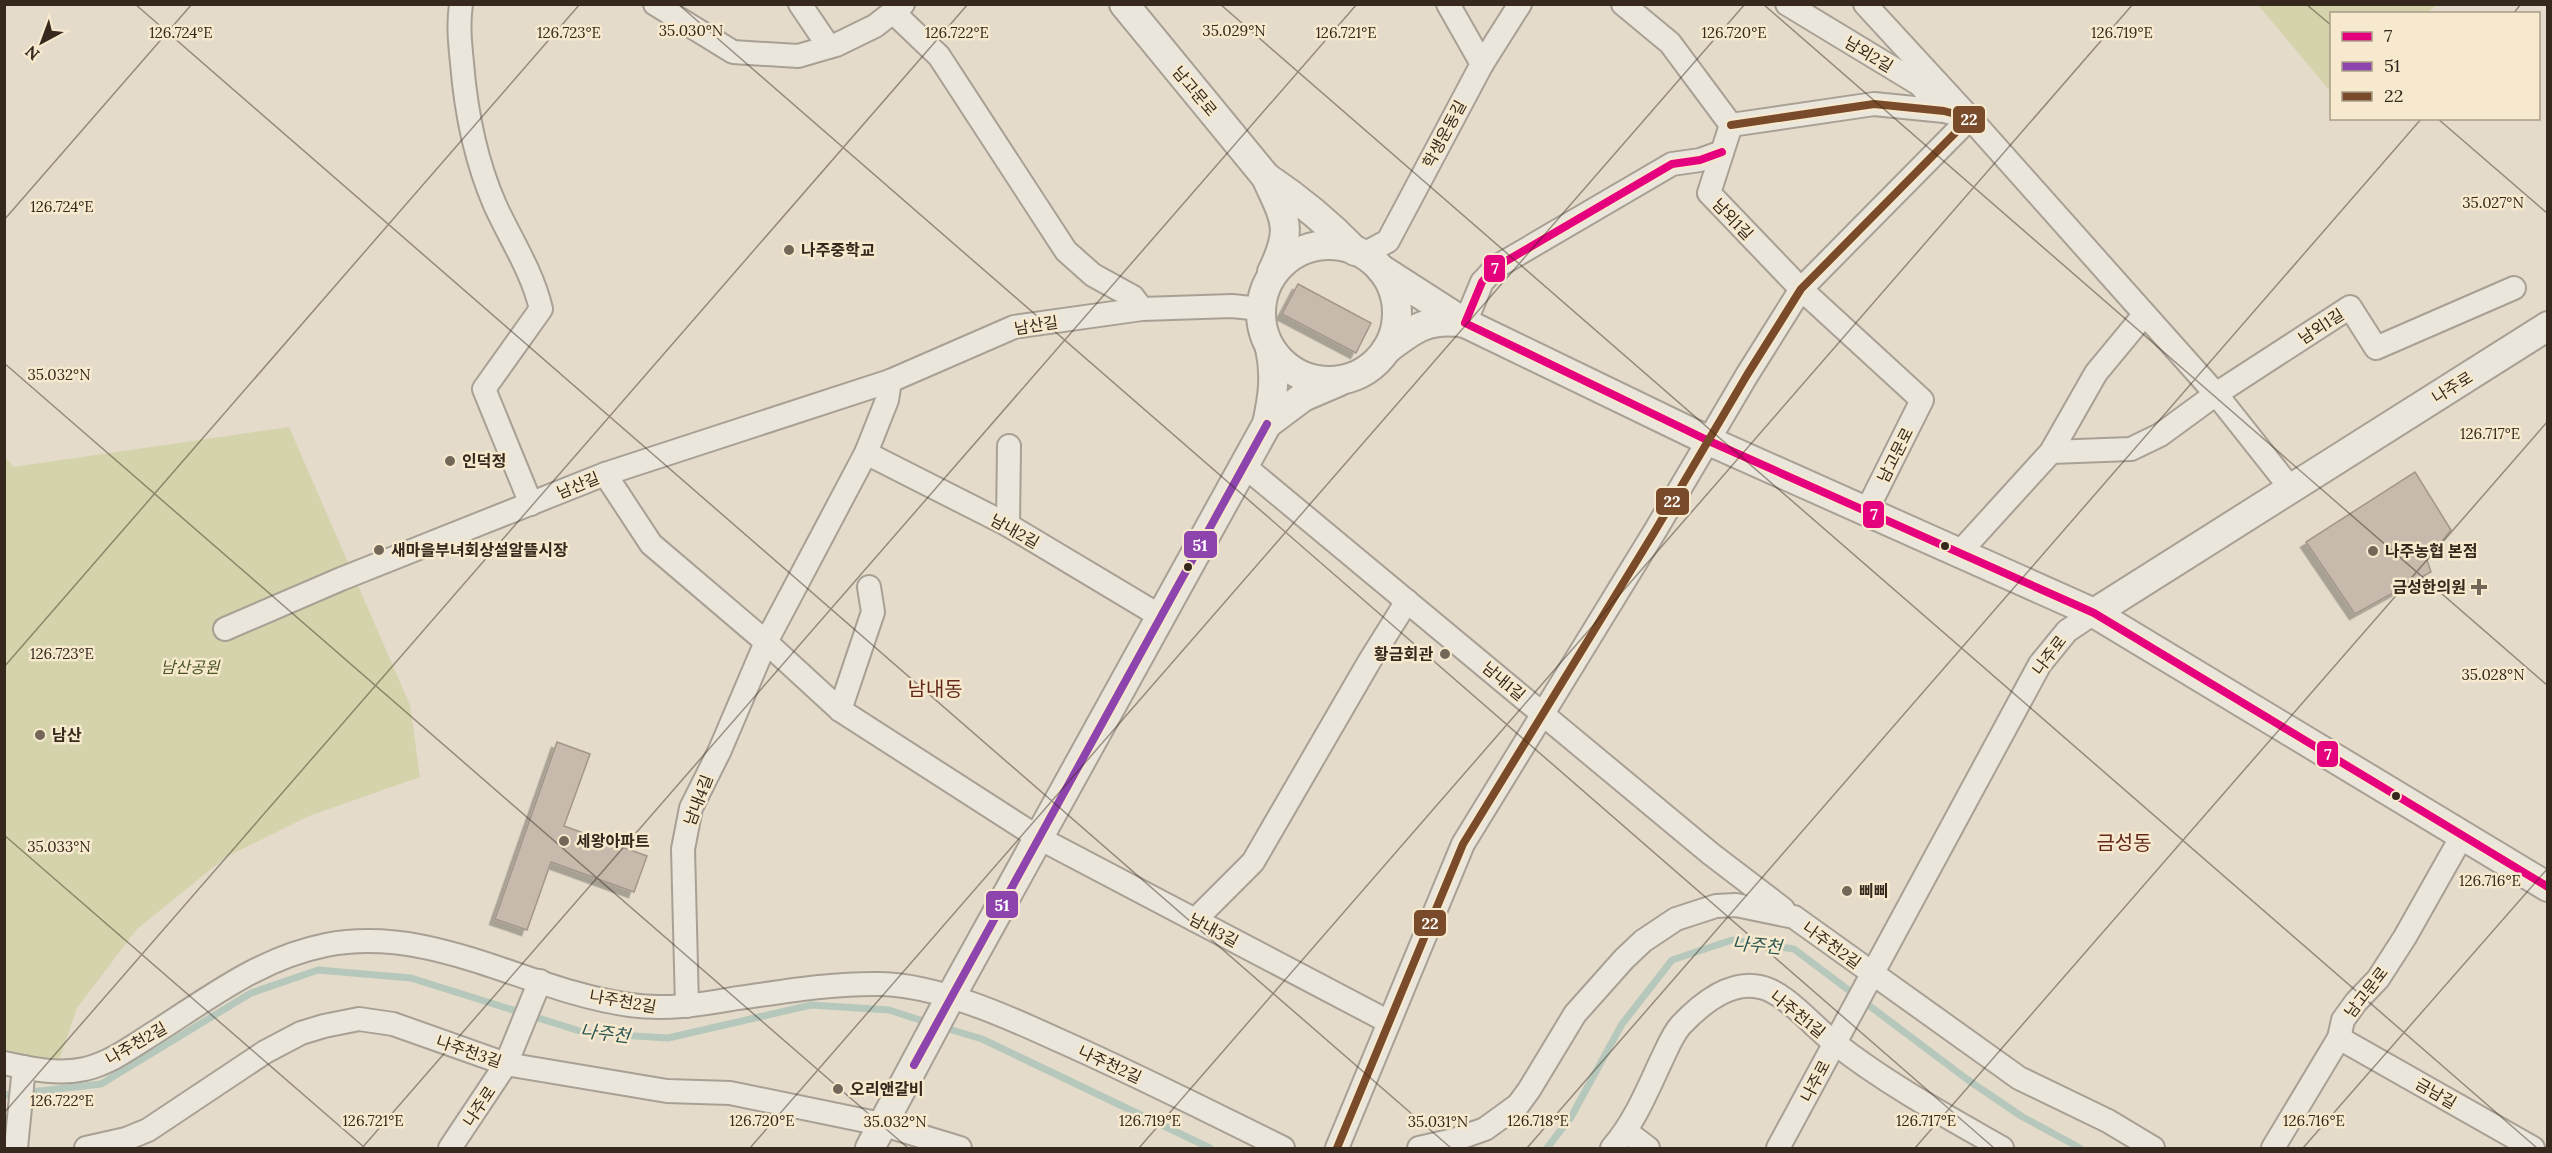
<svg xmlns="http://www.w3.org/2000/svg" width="2552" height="1153" viewBox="0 0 2552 1153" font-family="Lora,'Noto Sans KR',serif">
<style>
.green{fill:#d4d3ac}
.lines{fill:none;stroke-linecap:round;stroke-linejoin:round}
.stream{stroke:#b6c8bc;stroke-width:7}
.building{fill:#c7b9ab;stroke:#a3968a;stroke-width:1.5;filter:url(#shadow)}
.minor-casing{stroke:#a8a094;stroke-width:26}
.tertiary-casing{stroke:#a8a094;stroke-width:32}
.minor{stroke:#ebe6dc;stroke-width:22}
.tertiary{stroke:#ebe6dc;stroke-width:28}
.bus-1-casing{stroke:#f6e9ce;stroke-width:12}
.bus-2-casing{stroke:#f6e9ce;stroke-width:12}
.bus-3-casing{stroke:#f6e9ce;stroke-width:12}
.bus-1{stroke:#e5007d;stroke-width:8}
.bus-2{stroke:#8e44ad;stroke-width:8}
.bus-3{stroke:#7a4b2a;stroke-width:8}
.ticks{fill:none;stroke:#36281c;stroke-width:1.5;stroke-opacity:0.45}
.poi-dot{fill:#736759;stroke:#f6e9ce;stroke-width:2}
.bus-dot{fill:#36281c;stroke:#f6e9ce;stroke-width:2}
.labels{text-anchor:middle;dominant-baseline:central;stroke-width:5;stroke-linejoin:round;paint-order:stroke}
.street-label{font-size:16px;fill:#36281c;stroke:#f6e9ce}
.poi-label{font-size:16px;font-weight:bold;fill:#36281c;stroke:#f6e9ce;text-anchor:start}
.park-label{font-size:16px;font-style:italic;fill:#485322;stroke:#f6e9ce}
.water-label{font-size:18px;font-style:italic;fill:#2b5652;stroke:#f6e9ce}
.quarter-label{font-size:20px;fill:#63281b;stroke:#f6e9ce}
.ticks-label{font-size:15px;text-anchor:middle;fill:#36281c;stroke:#f6e9ce;stroke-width:5;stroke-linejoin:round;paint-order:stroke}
.line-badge{stroke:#f6e9ce;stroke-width:2}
.badge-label{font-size:16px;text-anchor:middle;font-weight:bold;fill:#fff}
</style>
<defs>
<filter id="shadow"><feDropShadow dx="-5.5" dy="5.5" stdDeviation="0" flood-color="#0004"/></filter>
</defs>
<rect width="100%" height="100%" fill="#e4dbca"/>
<!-- green -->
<g class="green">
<path d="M2258 5H2437L2426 13 2332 14 2331 92Z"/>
<path d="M289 427 410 705 420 777 309 816 226 857 137 929 77 1008 55 1072 5 1055 4 455 13 467Z"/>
</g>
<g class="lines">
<!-- stream -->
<g class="stream">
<path d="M942 1027 982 1039 1210 1148"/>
<path d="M4 1095 101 1084 251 993 318 970 411 978 586 1033 668 1038 811 1005 889 1010 929 1023"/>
<path d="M1547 1148 1571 1117 1622 1024 1672 960 1732 940 1794 949 1968 1080 2021 1116 2080 1148"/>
</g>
</g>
<!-- building -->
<g class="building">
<path d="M1298 284 1371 323 1356 353 1282 314Z"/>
<path d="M2415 472 2451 530 2427 560 2431 572 2355 614 2306 542Z"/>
<path d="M557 742 590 754 564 826 647 856 634 892 551 862 527 930 495 919Z"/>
</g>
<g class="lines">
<defs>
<g id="minor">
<path d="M461 4C458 25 460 43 462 63 466 113 475 159 495 205 511 240 532 271 541 309L484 389 531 504"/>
<path d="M655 4 733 52 798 56 836 45 875 26 903 4"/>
<path d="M800 4 829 47"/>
<path d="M1623 4 1670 43 1731 125"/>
<path d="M1787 4 1919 84 1938 104"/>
<path d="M1865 4 1970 118 2216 394 2292 490"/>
<path d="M894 13 939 56 1066 251 1093 275 1133 297 1142 309"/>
<path d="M1482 64 1520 4"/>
<path d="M1731 125 1709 193 1801 289 1922 400 1867 510"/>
<path d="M1364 254 1388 241 1482 64 1448 4"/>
<path d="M1465 323 1482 282 1496 267 1672 164 1700 160 1722 152"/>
<path d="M2051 452 2131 449 2160 435 2216 394 2350 307 2376 348 2514 288"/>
<path d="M866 453 1008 525 1160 616"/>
<path d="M1243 465 1711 854 1783 909"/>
<path d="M605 474 651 544 766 642 840 710 1039 838 1389 1022"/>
<path d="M1008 525 1009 446"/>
<path d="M1960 552 2051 452 2096 373 2144 315"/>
<path d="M225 629 341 579 605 474 890 381 1014 327 1142 309 1232 306 1261 309"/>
<path d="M840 710 873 612 869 587"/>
<path d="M1195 920 1253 862 1369 662 1407 601"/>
<path d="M687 1006 683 849 691 808 720 750 766 642 866 453 887 400 890 381"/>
<path d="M2339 1038 2533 1148"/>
<path d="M4 1063C31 1069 58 1075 85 1069 113 1062 134 1045 157 1031 212 996 261 958 326 945 433 924 527 991 630 1005 665 1010 698 1005 732 999 782 992 831 983 881 984 936 985 1006 1016 1056 1039 1133 1073 1208 1111 1283 1148"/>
<path d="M1627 1132 1648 1148"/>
<path d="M16 1148 24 1067"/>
<path d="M86 1148 126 1139 148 1130 265 1052 301 1033 324 1026 359 1019 393 1024 506 1064 667 1091 730 1093 881 1124 960 1148"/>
<path d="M450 1148 506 1064 540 981"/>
<path d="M1337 1148 1463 844 1655 531 1747 375 1801 289 1970 118 1944 111 1874 104 1731 125"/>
<path d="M1419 1148 1454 1140 1485 1129 1518 1105 1529 1090 1575 1014 1624 959 1643 941 1676 919 1716 906 1736 905 1794 917 2019 1078 2108 1121 2153 1148"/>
<path d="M1612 1148C1634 1123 1647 1091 1661 1061 1667 1049 1672 1035 1681 1025 1700 1005 1730 980 1760 987 1786 992 1814 1028 1836 1044 1887 1084 1946 1116 2002 1148"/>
<path d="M1778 1148 2040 664 2067 631 2094 613"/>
<path d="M2273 1148 2339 1038 2343 1020 2356 1002 2378 979 2405 937 2462 836"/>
</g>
<g id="tertiary">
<path d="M1124 4 1266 177"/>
<circle cx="1329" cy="313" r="68"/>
<path d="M1381 269 1465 323C1428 317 1413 329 1386 350"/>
<path d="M1272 272C1294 227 1285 220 1266 177 1299 199 1328 223 1355 251"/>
<path d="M1465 323 1709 441 2094 613 2548 887"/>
<path d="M1270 348C1276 375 1273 397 1267 424L1303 397 1338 382"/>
<path d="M2094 613 2548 326"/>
<path d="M870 1148 950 998 1267 424"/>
</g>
</defs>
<!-- minor casing -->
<use href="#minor" class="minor-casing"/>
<!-- tertiary casing -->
<use href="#tertiary" class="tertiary-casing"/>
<!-- minor -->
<use href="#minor" class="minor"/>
<!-- tertiary -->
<use href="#tertiary" class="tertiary"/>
<defs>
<path id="bus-1" d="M1722 152 1700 160 1672 164 1496 267 1482 282 1465 323 1709 441 2094 613 2548 887"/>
<path id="bus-2" d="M914 1065 1267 424"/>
<path id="bus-3" d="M1337 1148 1463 844 1655 531 1747 375 1801 289 1970 118 1944 111 1874 104 1731 125"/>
</defs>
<!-- bus-1 casing -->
<use href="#bus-1" class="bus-1-casing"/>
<!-- bus-2 casing -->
<use href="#bus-2" class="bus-2-casing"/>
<!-- bus-3 casing -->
<use href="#bus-3" class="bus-3-casing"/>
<!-- bus-1 -->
<use href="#bus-1" class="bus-1"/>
<!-- bus-2 -->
<use href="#bus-2" class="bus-2"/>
<!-- bus-3 -->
<use href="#bus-3" class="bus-3"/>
</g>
<!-- ticks -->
<path class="ticks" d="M135 4 1451 1148M678 4 1994 1148M1220 4 2537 1148M1763 4 2548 686M2306 4 2332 26M2513 14 2521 4M2437 118 2548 214M4 220 192 4M4 363 908 1148M4 667 580 4M4 835 365 1148M4 1113 968 4M362 1148 1357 4M750 1148 1745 4M1139 1148 2133 4M1527 1148 2422 118M1915 1148 2548 421M2303 1148 2548 868"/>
<!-- markers -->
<g class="poi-dot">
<circle cx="789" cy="250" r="6"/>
<circle cx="450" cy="461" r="6"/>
<circle cx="379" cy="550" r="6"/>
<circle cx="2373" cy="551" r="6"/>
<path d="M2476 578h6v6h6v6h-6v6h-6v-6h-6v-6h6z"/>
<circle cx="1445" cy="654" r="6"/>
<circle cx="40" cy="735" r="6"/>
<circle cx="564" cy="841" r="6"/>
<circle cx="1847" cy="891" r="6"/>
<circle cx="838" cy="1089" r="6"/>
</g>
<g class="bus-dot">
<circle cx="1945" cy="546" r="5"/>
<circle cx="1188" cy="567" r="5"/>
<circle cx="2396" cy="796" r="5"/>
</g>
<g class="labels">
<!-- street labels -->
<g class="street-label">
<text transform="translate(1869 54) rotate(31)">남외2길</text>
<text transform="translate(1195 91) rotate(50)">남고문로</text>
<text transform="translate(1444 134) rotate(-62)">학생운동길</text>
<text transform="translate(1733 219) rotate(46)">남외1길</text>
<text transform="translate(1036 325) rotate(-9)">남산길</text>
<text transform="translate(2321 326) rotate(-33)">남외1길</text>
<text transform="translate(2452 387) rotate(-32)">나주로</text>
<text transform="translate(1895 455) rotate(-63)">남고문로</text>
<text transform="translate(578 485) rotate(-22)">남산길</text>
<text transform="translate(1015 531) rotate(29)">남내2길</text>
<text transform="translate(2049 655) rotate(-53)">나주로</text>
<text transform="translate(1504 681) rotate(40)">남내1길</text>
<text transform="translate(698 800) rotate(-69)">남내4길</text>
<text transform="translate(1214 930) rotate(28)">남내3길</text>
<text transform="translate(1832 945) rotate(36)">나주천2길</text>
<text transform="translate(2366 992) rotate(-52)">남고문로</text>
<text transform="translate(623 1001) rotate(10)">나주천2길</text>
<text transform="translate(1798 1014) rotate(39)">나주천1길</text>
<text transform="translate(136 1043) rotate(-30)">나주천2길</text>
<text transform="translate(469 1051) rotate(19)">나주천3길</text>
<text transform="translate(1110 1064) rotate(25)">나주천2길</text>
<text transform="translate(1815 1081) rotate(-62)">나주로</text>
<text transform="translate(2436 1093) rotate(30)">금남길</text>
<text transform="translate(479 1106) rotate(-56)">나주로</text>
</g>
<!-- poi labels -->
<g class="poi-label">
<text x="801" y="250">나주중학교</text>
<text x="462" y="461">인덕정</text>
<text x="391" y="550">새마을부녀회상설알뜰시장</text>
<text x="2385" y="551">나주농협 본점</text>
<text x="2466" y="587" text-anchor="end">금성한의원</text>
<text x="1433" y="654" text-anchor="end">황금회관</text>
<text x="52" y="735">남산</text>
<text x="576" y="841">세왕아파트</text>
<text x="1859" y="891">삐삐</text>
<text x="850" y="1089">오리앤갈비</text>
</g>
<!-- park labels -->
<g class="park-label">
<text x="190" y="667">남산공원</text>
</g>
<!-- water labels -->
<g class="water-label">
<text transform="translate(1757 945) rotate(5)">나주천</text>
<text transform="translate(605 1033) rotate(7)">나주천</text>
</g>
<!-- quarter labels -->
<g class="quarter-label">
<text x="935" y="688">남내동</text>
<text x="2124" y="842">금성동</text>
</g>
</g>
<g class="ticks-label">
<text x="691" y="36">35.030°N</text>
<text x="1234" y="36">35.029°N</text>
<text x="181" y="38">126.724°E</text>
<text x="569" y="38">126.723°E</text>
<text x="957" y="38">126.722°E</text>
<text x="1346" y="38">126.721°E</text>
<text x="1734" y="38">126.720°E</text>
<text x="2122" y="38">126.719°E</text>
<text x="2493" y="208">35.027°N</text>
<text x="62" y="212">126.724°E</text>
<text x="59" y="380">35.032°N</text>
<text x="2490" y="439">126.717°E</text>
<text x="62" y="659">126.723°E</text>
<text x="2493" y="680">35.028°N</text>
<text x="59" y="852">35.033°N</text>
<text x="2490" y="886">126.716°E</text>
<text x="62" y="1106">126.722°E</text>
<text x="373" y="1126">126.721°E</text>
<text x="762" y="1126">126.720°E</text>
<text x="1150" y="1126">126.719°E</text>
<text x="1538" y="1126">126.718°E</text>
<text x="1926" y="1126">126.717°E</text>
<text x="2314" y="1126">126.716°E</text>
<text x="895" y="1127">35.032°N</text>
<text x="1438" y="1127">35.031°N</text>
</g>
<g class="line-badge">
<rect x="1952" y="105" width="34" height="29" rx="6" fill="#7a4b2a"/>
<rect x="1483" y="254" width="23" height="29" rx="6" fill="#e5007d"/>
<rect x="1655" y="487" width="35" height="29" rx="6" fill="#7a4b2a"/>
<rect x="1862" y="500" width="23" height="29" rx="6" fill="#e5007d"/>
<rect x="1183" y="530" width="35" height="29" rx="6" fill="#8e44ad"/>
<rect x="2316" y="740" width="23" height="28" rx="6" fill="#e5007d"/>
<rect x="985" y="890" width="34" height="29" rx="6" fill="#8e44ad"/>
<rect x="1413" y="909" width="34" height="28" rx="6" fill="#7a4b2a"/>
</g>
<g class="badge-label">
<text x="1969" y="125">22</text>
<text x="1495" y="274">7</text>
<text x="1672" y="507">22</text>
<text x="1874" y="520">7</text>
<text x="1200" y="551">51</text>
<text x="2328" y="760">7</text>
<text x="1002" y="911">51</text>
<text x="1430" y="929">22</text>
</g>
<!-- border -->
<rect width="2552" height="1153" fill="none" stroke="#36281c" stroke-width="12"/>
<!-- legend -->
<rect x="2330" y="12" width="210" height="108" fill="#f6e9ce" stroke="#a99c87" stroke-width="1.5"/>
<rect x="2342" y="32" width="30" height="9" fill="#e5007d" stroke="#a99c87" stroke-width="1.5"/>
<text x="2384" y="42" font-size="18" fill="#36281c">7</text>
<rect x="2342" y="62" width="30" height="9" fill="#8e44ad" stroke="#a99c87" stroke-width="1.5"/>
<text x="2384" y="72" font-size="18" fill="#36281c">51</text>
<rect x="2342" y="92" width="30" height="9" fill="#7a4b2a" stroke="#a99c87" stroke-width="1.5"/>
<text x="2384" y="102" font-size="18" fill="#36281c">22</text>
<!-- north arrow -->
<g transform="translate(42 42) rotate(221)" stroke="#f6e9ce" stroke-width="4.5" paint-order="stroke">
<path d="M0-4.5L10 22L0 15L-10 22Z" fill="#36281c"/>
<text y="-9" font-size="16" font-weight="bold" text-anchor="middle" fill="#36281c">N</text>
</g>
</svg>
